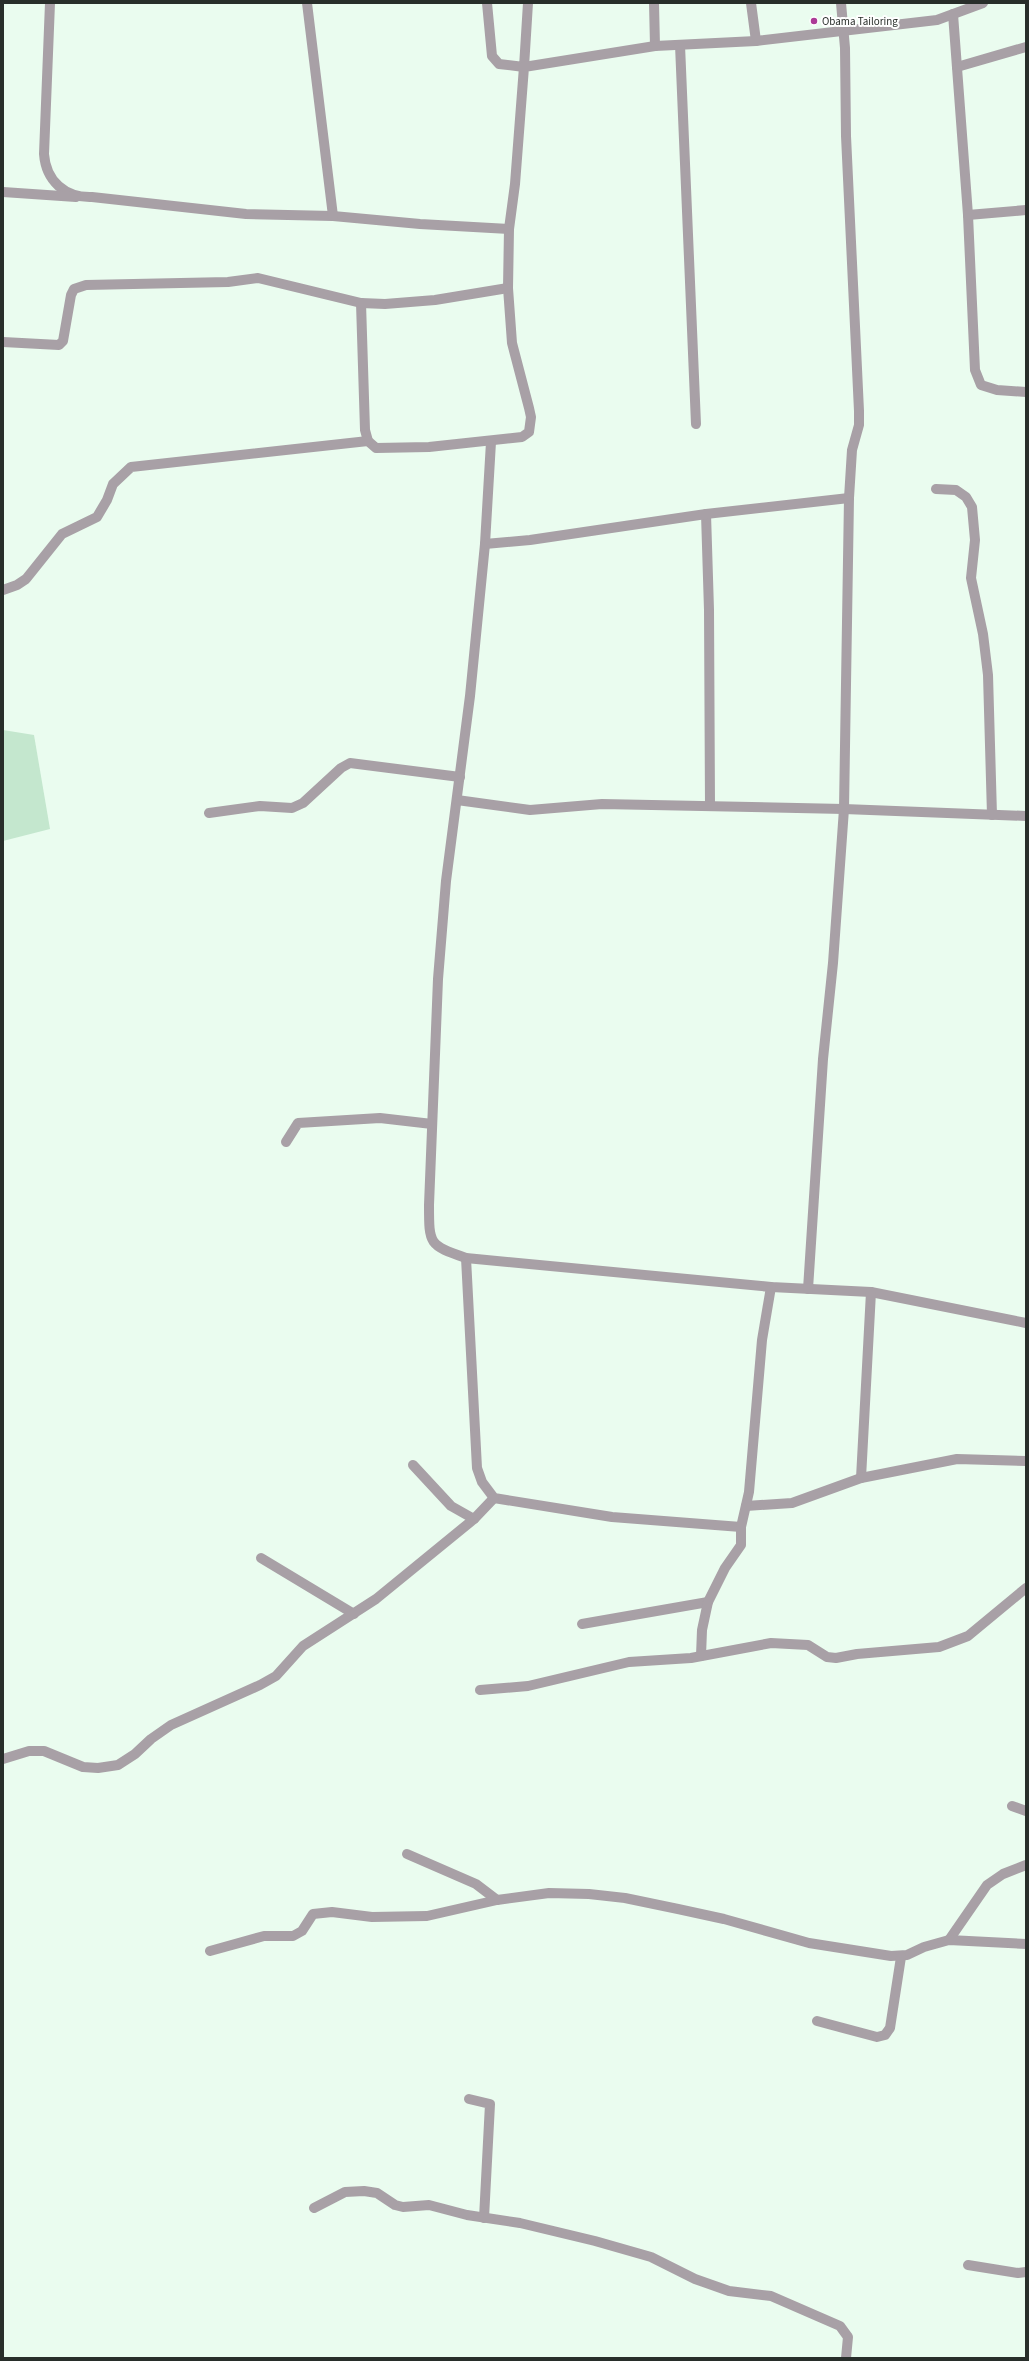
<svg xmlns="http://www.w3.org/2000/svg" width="1029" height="2361" viewBox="0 0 1029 2361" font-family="'Source Sans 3',sans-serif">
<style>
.grass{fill:#c4e7ce}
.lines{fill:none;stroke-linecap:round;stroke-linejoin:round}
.minor{stroke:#a8a0a6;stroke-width:10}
.poi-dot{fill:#ab3a96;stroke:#fff;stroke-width:1.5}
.labels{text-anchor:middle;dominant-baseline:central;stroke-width:4;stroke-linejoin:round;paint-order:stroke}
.poi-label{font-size:11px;fill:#282e2a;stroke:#fff;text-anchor:start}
</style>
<rect width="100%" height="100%" fill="#eafcef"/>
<!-- grass -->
<path class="grass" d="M3 730 34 735 50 829 3 841Z"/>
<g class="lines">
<!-- minor -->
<g class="minor">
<path d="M50 3 44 154C46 181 65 198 92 197L246 214 333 216 420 224 509 229"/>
<path d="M307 3 333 216"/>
<path d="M487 3 492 56 499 64 524 67 528 3"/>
<path d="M654 3 655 46"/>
<path d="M751 3 756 41"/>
<path d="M953 14 968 215 975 370 981 385 997 390 1026 392"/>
<path d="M680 45 696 424"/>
<path d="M957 67 1026 47"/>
<path d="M3 192 76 197"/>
<path d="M968 215 1026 210"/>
<path d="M361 303 365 430 368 441 376 448 429 447 522 437 529 432 531 417 529 408 512 343 508 288 509 229 515 184 524 67 655 46 756 41 937 20 983 3"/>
<path d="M3 342 59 345 63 341 71 295 74 289 86 285 228 282 258 278 361 303 385 304 435 300 508 288"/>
<path d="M491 442 485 544 470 696 446 881 438 979 429 1205C429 1245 429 1245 466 1258L771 1287 871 1292 1026 1323"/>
<path d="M936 489 956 490 966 497 972 507 975 540 971 578 983 634 988 675 992 815"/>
<path d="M706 514 709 610 710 806"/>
<path d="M485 544 530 540 706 514 849 498"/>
<path d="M3 590 17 585 26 579 62 534 97 517 107 500 113 484 131 467 368 441"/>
<path d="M457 800 530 810 602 804 844 809 1026 816"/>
<path d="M209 813 260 806 292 808 303 803 341 768 350 763 460 777"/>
<path d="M286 1142 298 1123 380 1118 432 1124"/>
<path d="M466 1258 477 1468 482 1482 494 1498 612 1517 741 1527"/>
<path d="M808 1289 823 1059 833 963 844 809 849 498 852 450 859 425V411L846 136 845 48 841 3"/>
<path d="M413 1465 451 1506 474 1519"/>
<path d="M861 1478 871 1292"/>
<path d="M746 1506 792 1503 861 1478 957 1459 1026 1461"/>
<path d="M261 1558 354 1614"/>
<path d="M582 1624 708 1602"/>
<path d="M701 1656 702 1630 708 1602 725 1568 741 1545V1527L749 1492 762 1340 771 1287"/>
<path d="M480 1690 528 1686 629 1662 691 1658 771 1643 808 1645 827 1657 836 1658 857 1654 939 1647 968 1636 1026 1588"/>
<path d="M3 1759 29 1751H44L83 1767 98 1768 118 1765 135 1754 151 1739 171 1725 260 1685 276 1676 303 1646 376 1599 474 1519 494 1498"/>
<path d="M1012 1806 1026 1811"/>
<path d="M407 1854 476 1884 497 1900"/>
<path d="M949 1940 987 1885 1003 1874 1026 1865"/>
<path d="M210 1951 264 1936H293L302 1931 313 1914 332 1912 372 1917 427 1916 497 1900 549 1893 589 1894 625 1898 678 1909 724 1919 809 1943 891 1956 907 1955 924 1947 949 1940 1026 1944"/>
<path d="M817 2021 877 2037 885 2035 890 2028 901 1957"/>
<path d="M469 2099 490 2104 484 2218"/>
<path d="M314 2208 345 2192 364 2191 377 2193 395 2205 403 2207 429 2205 467 2215 520 2223 595 2241 651 2257 695 2279 729 2291 771 2296 840 2326 848 2337 846 2358"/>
<path d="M968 2265 1018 2273 1026 2272"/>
</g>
</g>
<!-- markers -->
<circle class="poi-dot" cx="814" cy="21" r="4"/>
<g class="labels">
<!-- poi labels -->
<g class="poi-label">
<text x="822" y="21">Obama Tailoring</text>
</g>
</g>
<!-- border -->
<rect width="1029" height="2361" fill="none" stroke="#282e2a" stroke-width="8"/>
</svg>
